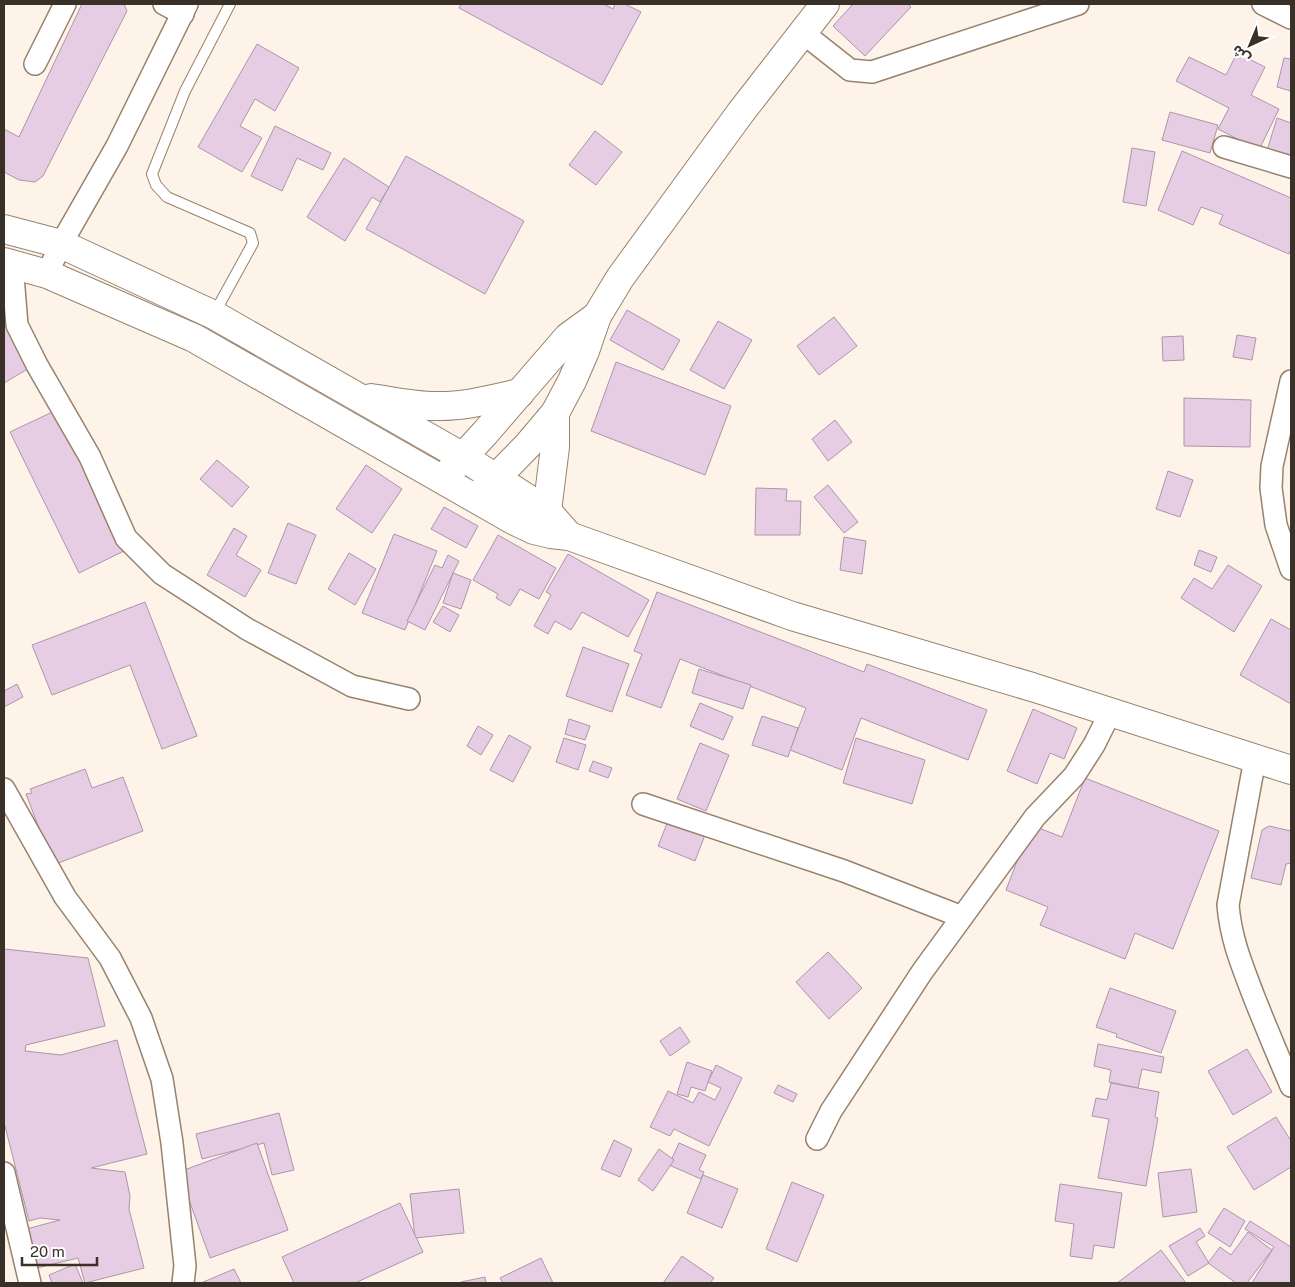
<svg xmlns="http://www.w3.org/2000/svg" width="1295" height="1287" viewBox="0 0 1295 1287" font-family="'Public Sans','Noto Sans Arabic',sans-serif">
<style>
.building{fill:#e7cde3;stroke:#ad95aa}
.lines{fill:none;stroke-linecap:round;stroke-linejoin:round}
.lane-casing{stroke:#98826d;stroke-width:12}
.street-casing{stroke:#98826d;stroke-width:24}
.secondary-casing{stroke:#98826d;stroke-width:30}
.lane{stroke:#fff;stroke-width:10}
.street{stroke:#fff;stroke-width:21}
.secondary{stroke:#fff;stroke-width:28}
</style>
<rect width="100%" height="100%" fill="#fdf3e9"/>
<!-- building -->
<g class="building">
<path d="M82 4H124L127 11 43 176 35 182 19 180 4 172V129L19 137Z"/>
<path d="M461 4H604L613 9 615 4H625L641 12 602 85 459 8Z"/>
<path d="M853 4H908L911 7 865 56 833 26Z"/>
<path d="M257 44 299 68 275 111 255 99 240 126 262 138 242 172 198 147Z"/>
<path d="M1237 53 1265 67 1251 95 1279 109 1259 150 1218 129 1229 108 1176 81 1189 57 1226 75Z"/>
<path d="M1284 58 1291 59V91L1277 87Z"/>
<path d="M1170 112 1218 125 1210 153 1162 140Z"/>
<path d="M1277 118 1291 123V161L1266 154Z"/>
<path d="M275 126 331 153 323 170 297 158 282 191 251 176Z"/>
<path d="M595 131 622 152 596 185 569 165Z"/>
<path d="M1132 148 1155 152 1146 206 1123 202Z"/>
<path d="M1182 151 1291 198V249L1289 254 1219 224 1223 215 1201 207 1193 225 1158 210Z"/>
<path d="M406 156 524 221 485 294 366 229Z"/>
<path d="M344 158 389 187 380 202 372 197 345 241 307 217Z"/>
<path d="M4 304 38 363 4 383Z"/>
<path d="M627 310 680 340 663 370 610 340Z"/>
<path d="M834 317 857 346 819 375 797 346Z"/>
<path d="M718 321 752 340 724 389 690 370Z"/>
<path d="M1237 335 1256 338 1252 360 1233 357Z"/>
<path d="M1183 336 1184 360 1163 361 1162 337Z"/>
<path d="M616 362 731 406 705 475 591 431Z"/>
<path d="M1184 398 1251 400 1250 447 1184 446Z"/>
<path d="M63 407 132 547 79 573 10 432Z"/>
<path d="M835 420 852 442 828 461 812 439Z"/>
<path d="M217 460 249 487 232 507 200 479Z"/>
<path d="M366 465 402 489 372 533 336 509Z"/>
<path d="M1168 471 1193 480 1180 517 1156 509Z"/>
<path d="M828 485 858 522 844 533 814 497Z"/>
<path d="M756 488 787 489 786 501H801L800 535H755Z"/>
<path d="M444 507 478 526 466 548 431 529Z"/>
<path d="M288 523 316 535 296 584 268 573Z"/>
<path d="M234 528 247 536 236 555 261 570 245 597 207 575Z"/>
<path d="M394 534 437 551 405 630 362 613Z"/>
<path d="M498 535 556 568 539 599 520 589 510 606 496 598 498 594 473 580Z"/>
<path d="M844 537 866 541 862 574 840 570Z"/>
<path d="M1199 550 1217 557 1211 572 1194 565Z"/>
<path d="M349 553 376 569 355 605 328 589Z"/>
<path d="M568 554 649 600 628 637 582 612 571 630 555 621 548 634 534 626 551 595 546 592Z"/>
<path d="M448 555 459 561 425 630 407 621 435 565 442 568Z"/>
<path d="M1228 565 1262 586 1234 632 1181 598 1194 578 1212 589Z"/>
<path d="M453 573 471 580 461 609 443 603Z"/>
<path d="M657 592 864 672 867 664 987 710 968 760 861 718 842 770 790 750 806 708 680 659 661 708 626 695 642 654 634 651Z"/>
<path d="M145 602 197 736 162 749 130 665 52 695 32 645Z"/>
<path d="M443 606 459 615 450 632 433 622Z"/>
<path d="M1271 619 1291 630V704L1240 675Z"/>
<path d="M583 647 629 664 612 712 566 696Z"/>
<path d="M699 669 751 685 743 709 692 693Z"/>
<path d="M17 684 23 697 4 707V691Z"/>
<path d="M700 703 733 717 723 740 690 726Z"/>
<path d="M1033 709 1077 728 1064 759 1050 753 1037 784 1007 771Z"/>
<path d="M762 716 798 728 788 757 752 745Z"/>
<path d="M569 719 590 726 585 740 565 734Z"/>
<path d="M478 726 493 735 481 755 467 746Z"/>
<path d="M509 735 531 747 513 782 490 770Z"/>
<path d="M564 738 586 745 578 770 556 762Z"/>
<path d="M856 738 925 760 912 804 843 783Z"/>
<path d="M700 743 729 755 706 811 677 799Z"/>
<path d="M593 761 612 768 608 778 589 771Z"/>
<path d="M85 769 92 788 123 777 143 831 53 865 26 794 32 793 30 789Z"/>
<path d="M1085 778 1219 831 1173 949 1135 933 1125 959 1040 925 1048 907 1006 890 1031 825 1062 837Z"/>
<path d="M668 821 708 827 695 861 658 846Z"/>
<path d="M1269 826 1291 831V863L1286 864 1281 885 1251 878 1262 830Z"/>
<path d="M4 949 88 958 105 1026 26 1045 25 1051 61 1055 117 1040 147 1154 91 1168 125 1172 130 1196 129 1209 144 1268 85 1283 78 1258 29 1270 19 1231 60 1220 40 1218 29 1221 4 1122Z"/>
<path d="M828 952 862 988 829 1019 796 982Z"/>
<path d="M1110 988 1176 1011 1161 1053 1116 1037 1117 1034 1096 1027Z"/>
<path d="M680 1027 690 1042 670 1056 660 1041Z"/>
<path d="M1098 1044 1164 1057 1161 1073 1142 1069 1138 1088 1109 1082 1111 1070 1094 1066Z"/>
<path d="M1247 1049 1272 1092 1233 1115 1208 1071Z"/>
<path d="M687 1062 712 1071 705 1091 691 1087 688 1097 677 1094Z"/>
<path d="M716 1065 742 1078 709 1146 674 1129 670 1136 650 1127 668 1091 693 1103 699 1092 715 1100 721 1088 708 1082Z"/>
<path d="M1111 1083 1159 1092 1155 1117 1158 1118 1146 1186 1098 1178 1109 1119 1092 1116 1096 1098 1107 1100Z"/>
<path d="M778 1085 797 1094 793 1102 774 1093Z"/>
<path d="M279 1113 294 1170 272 1175 264 1143 202 1159 196 1134Z"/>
<path d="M1276 1117 1291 1141V1167L1254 1190 1227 1147Z"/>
<path d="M614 1140 632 1149 620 1177 601 1169Z"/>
<path d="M257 1143 288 1230 210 1258 179 1172Z"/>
<path d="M679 1143 706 1155 699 1170 704 1172 701 1179 669 1165Z"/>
<path d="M659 1149 674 1160 653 1191 638 1180Z"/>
<path d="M1191 1169 1197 1212 1163 1217 1158 1173Z"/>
<path d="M703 1175 738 1189 722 1228 687 1213Z"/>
<path d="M792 1182 824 1195 797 1262 766 1249Z"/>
<path d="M1060 1184 1122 1193 1114 1248 1094 1245 1092 1259 1070 1256 1074 1224 1055 1221Z"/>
<path d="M459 1189 464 1233 415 1238 410 1194Z"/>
<path d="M400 1203 423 1252 355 1283H294L282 1257Z"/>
<path d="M1224 1208 1245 1221 1230 1247 1208 1233Z"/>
<path d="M1250 1221 1291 1247V1283H1252L1274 1247 1245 1229Z"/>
<path d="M1200 1228 1205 1236 1196 1242 1209 1263 1188 1276 1169 1246Z"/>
<path d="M1248 1232 1272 1250 1247 1283H1236L1208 1263 1220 1247 1231 1255Z"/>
<path d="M1161 1250 1186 1283H1117Z"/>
<path d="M682 1256 714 1278 710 1283H663Z"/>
<path d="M541 1258 553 1283H503L500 1278Z"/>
<path d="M75 1264 83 1283H52L49 1275Z"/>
<path d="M234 1269 241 1283H201Z"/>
<path d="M485 1277 486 1283H461V1282Z"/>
</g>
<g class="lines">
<defs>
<path id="lane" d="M214 314 253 243 250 233 167 197 156 185 152 174 185 91 230 4"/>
<g id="street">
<path d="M164 4 183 14"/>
<path d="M1263 4 1291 18"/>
<path d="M803 33 850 70 872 72 1078 4"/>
<path d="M35 64 65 4"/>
<path d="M1224 147 1291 167"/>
<path d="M12 264 17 325 37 365 90 457 126 538 162 574 247 629 352 686 409 699"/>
<path d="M47 274 61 244 117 146 187 4"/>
<path d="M1291 381 1272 466 1271 488 1276 525 1291 569"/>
<path d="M1255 759 1228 905C1231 940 1242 965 1254 997 1266 1027 1278 1056 1291 1086"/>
<path d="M4 789 65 897 110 958 141 1018 162 1079 172 1143 185 1266 183 1283"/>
<path d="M643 804 844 871 962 917"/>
<path d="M817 1139 831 1111 922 972 1035 817 1074 776 1094 745 1110 713"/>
<path d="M4 1173 30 1283"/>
</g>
<g id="secondary">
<path d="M4 229 61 244 214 315 463 457 547 511 569 536"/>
<path d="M4 262 47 274 194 338 513 520 534 530 551 534 569 536 792 616 1032 687 1291 770"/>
<path d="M371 398C392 401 414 406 436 406 464 407 492 399 520 393"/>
<path d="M451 470 485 433 568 337 597 316"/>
<path d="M483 491 528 445 555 413 572 381 585 351 597 316 620 278 741 112 825 4"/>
<path d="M547 511 555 447V413"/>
</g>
</defs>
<!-- lane casing -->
<use href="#lane" class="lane-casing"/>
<!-- street casing -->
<use href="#street" class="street-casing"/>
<!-- secondary casing -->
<use href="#secondary" class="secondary-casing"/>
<!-- lane -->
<use href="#lane" class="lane"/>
<!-- street -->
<use href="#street" class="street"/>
<!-- secondary -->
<use href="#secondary" class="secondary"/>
</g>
<!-- border -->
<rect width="1295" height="1287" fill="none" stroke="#393027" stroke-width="10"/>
<!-- north arrow -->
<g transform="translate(1250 45) rotate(224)" stroke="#ffffff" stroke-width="4" paint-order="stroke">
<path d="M0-4L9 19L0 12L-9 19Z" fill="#393027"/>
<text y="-8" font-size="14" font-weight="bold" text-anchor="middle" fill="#393027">ش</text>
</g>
<!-- scale -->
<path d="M22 1257v8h75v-8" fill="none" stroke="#393027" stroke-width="2.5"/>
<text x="30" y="1257" font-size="15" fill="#393027" stroke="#ffffff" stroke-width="4" paint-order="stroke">20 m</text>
</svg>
